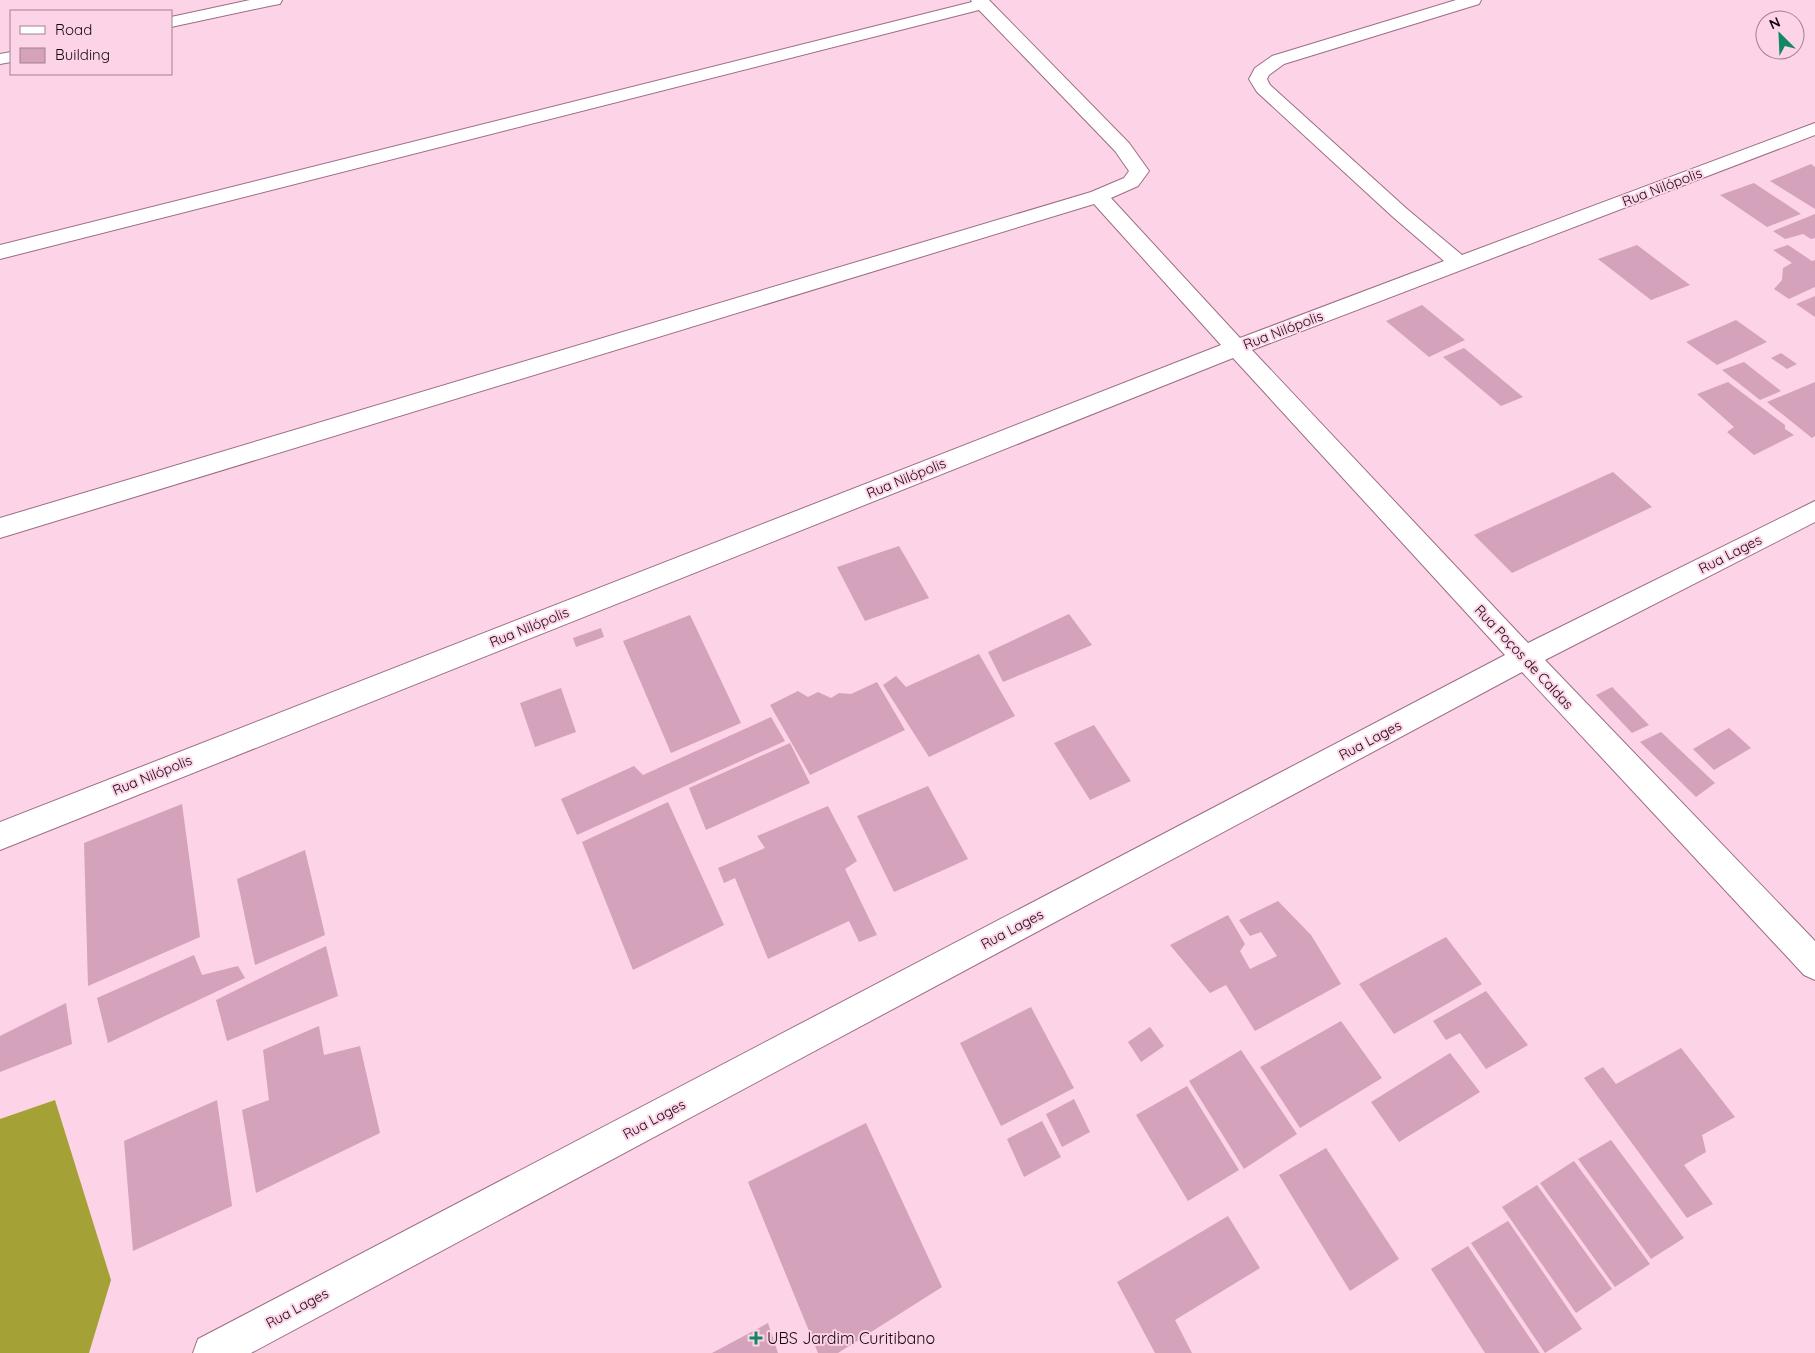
<svg xmlns="http://www.w3.org/2000/svg" width="1815" height="1353" viewBox="0 0 1815 1353" font-family="Quicksand,sans-serif">
<style>
.forest{fill:#a4a236}
.building{fill:#d4a2bb}
.lines{fill:none;stroke-linecap:round;stroke-linejoin:round}
.minor-casing{stroke:#9b6d84;stroke-width:2}
.minor{fill:#fff;fill-rule:evenodd}
.poi-dot{fill:#128666;stroke:#fdd3e7;stroke-width:2}
.labels{text-anchor:middle;dominant-baseline:central;stroke-width:4;stroke-linejoin:round;paint-order:stroke}
.street-label{font-size:14px;fill:#15060e;stroke:#fdd3e7}
.near-poi-label{font-size:16px;fill:#15060e;stroke:#fdd3e7;text-anchor:start}
</style>
<rect width="100%" height="100%" fill="#fdd3e7"/>
<!-- forest -->
<path class="forest" d="M55 1100 111 1280 89 1353H0V1119Z"/>
<!-- building -->
<g class="building">
<path d="M1811 164 1815 167V209L1770 181Z"/>
<path d="M1754 183 1801 214 1767 227 1720 195Z"/>
<path d="M1815 214V238L1811 239 1803 234 1785 239 1773 231Z"/>
<path d="M1637 245 1690 285 1651 300 1598 259Z"/>
<path d="M1788 245 1812 261 1815 260V287L1789 299 1774 289 1782 280 1783 268 1792 263 1773 250Z"/>
<path d="M1815 296V317L1796 304Z"/>
<path d="M1422 305 1465 340 1429 357 1386 321Z"/>
<path d="M1736 320 1767 342 1717 365 1686 342Z"/>
<path d="M1464 348 1523 397 1501 406 1443 357Z"/>
<path d="M1781 353 1797 364 1787 369 1771 358Z"/>
<path d="M1744 362 1781 391 1760 400 1722 370Z"/>
<path d="M1728 382 1785 425V429L1794 435 1754 455 1727 432 1734 427 1697 394Z"/>
<path d="M1815 382V436L1812 438 1767 402Z"/>
<path d="M1613 472 1652 507 1512 573 1474 535Z"/>
<path d="M899 546 929 598 865 621 837 567Z"/>
<path d="M1069 614 1092 645 1003 682 988 652Z"/>
<path d="M690 615 741 723 671 753 623 641Z"/>
<path d="M601 628 604 637 576 647 573 638Z"/>
<path d="M979 654 1015 716 929 757 883 685 896 676 906 687Z"/>
<path d="M877 682 905 730 810 775 770 705 798 691 808 697 818 692 831 698 839 693 851 694Z"/>
<path d="M1612 687 1649 725 1632 733 1596 695Z"/>
<path d="M561 688 576 732 535 747 520 703Z"/>
<path d="M771 717 785 741 577 835 561 799 634 766 643 775Z"/>
<path d="M1094 725 1131 781 1090 800 1054 743Z"/>
<path d="M1729 728 1751 748 1714 770 1693 749Z"/>
<path d="M1661 732 1715 783 1696 797 1640 742Z"/>
<path d="M790 743 810 783 706 830 689 788Z"/>
<path d="M928 786 968 859 894 892 857 816Z"/>
<path d="M668 802 724 925 633 970 582 842Z"/>
<path d="M182 804 200 937 88 986 84 843Z"/>
<path d="M828 806 857 861 845 869 877 935 859 942 849 921 768 959 735 878 724 883 718 868 765 848 757 836Z"/>
<path d="M305 850 325 935 255 965 237 879Z"/>
<path d="M1278 901 1311 935 1341 984 1255 1031 1226 985 1210 993 1170 945 1228 915 1245 944 1240 951 1250 969 1277 956 1261 932 1250 936 1239 920Z"/>
<path d="M1446 937 1482 984 1394 1034 1359 984Z"/>
<path d="M326 946 338 996 227 1041 216 1000Z"/>
<path d="M194 955 202 975 238 966 245 978 108 1043 97 998Z"/>
<path d="M1486 991 1528 1045 1486 1069 1460 1033 1446 1040 1433 1021Z"/>
<path d="M66 1003 72 1044 0 1072V1036Z"/>
<path d="M1031 1007 1074 1088 1001 1126 960 1043Z"/>
<path d="M1341 1021 1382 1078 1300 1128 1260 1067Z"/>
<path d="M319 1026 324 1055 360 1046 380 1133 256 1193 242 1110 269 1100 263 1050Z"/>
<path d="M1150 1027 1164 1046 1141 1062 1128 1042Z"/>
<path d="M1681 1048 1735 1117 1702 1135 1706 1152 1684 1165 1713 1204 1687 1218 1584 1078 1603 1067 1616 1084Z"/>
<path d="M1241 1050 1297 1134 1244 1169 1189 1081Z"/>
<path d="M1450 1053 1480 1092 1399 1142 1371 1102Z"/>
<path d="M1187 1086 1239 1170 1188 1201 1136 1115Z"/>
<path d="M1074 1099 1090 1132 1062 1147 1046 1114Z"/>
<path d="M217 1100 232 1206 133 1251 124 1141Z"/>
<path d="M1042 1121 1061 1157 1024 1177 1007 1139Z"/>
<path d="M866 1123 942 1287 838 1353H818L748 1182Z"/>
<path d="M1611 1140 1684 1238 1651 1259 1578 1159Z"/>
<path d="M1326 1148 1399 1259 1350 1291 1279 1175Z"/>
<path d="M1574 1161 1650 1264 1615 1287 1540 1183Z"/>
<path d="M1537 1185 1612 1289 1576 1313 1502 1207Z"/>
<path d="M1228 1216 1260 1268 1175 1320 1192 1353H1155L1117 1282Z"/>
<path d="M1508 1221 1582 1329 1545 1353 1471 1243Z"/>
<path d="M1468 1246 1540 1353H1485L1431 1269Z"/>
<path d="M768 1323 778 1353H712Z"/>
</g>
<g class="lines">
<defs>
<g id="minor">
<path d="M250 0H282L280 4 274 5 171 27V17Z"/>
<path d="M971 0H989L1129 143 1149 171 1138 186 1111 198 1240 338 1444 261 1393 217 1257 92 1249 79 1255 68 1272 56 1456 0H1481L1479 4 1284 64 1269 75 1267 79 1270 85 1407 209 1462 255 1815 123V135L1252 350 1528 643 1815 501V522L1545 660 1815 941V980L1804 975 1522 672 251 1353H193L198 1339 1505 655 1233 358 0 850V822L1221 345 1094 204 0 538V518L1091 192 1124 178 1129 171 1115 151 979 10 0 259V245L972 2Z"/>
<path d="M11 52V62L0 64V54Z"/>
</g>
</defs>
<!-- minor casing -->
<use href="#minor" class="minor-casing"/>
<!-- minor -->
<use href="#minor" class="minor"/>
</g>
<!-- markers -->
<path class="poi-dot" d="M753.5 1330.5h5v5h5v5h-5v5h-5v-5h-5v-5h5z"/>
<g class="labels">
<!-- street labels -->
<g class="street-label">
<text transform="translate(1662 187) rotate(-21)">Rua Nilópolis</text>
<text transform="translate(1283 330) rotate(-21)">Rua Nilópolis</text>
<text transform="translate(906 478) rotate(-22)">Rua Nilópolis</text>
<text transform="translate(1730 554) rotate(-27)">Rua Lages</text>
<text transform="translate(529 627) rotate(-22)">Rua Nilópolis</text>
<text transform="translate(1524 657) rotate(47)">Rua Poços de Caldas</text>
<text transform="translate(1370 740) rotate(-28)">Rua Lages</text>
<text transform="translate(152 775) rotate(-22)">Rua Nilópolis</text>
<text transform="translate(1012 929) rotate(-28)">Rua Lages</text>
<text transform="translate(654 1119) rotate(-28)">Rua Lages</text>
<text transform="translate(297 1308) rotate(-28)">Rua Lages</text>
</g>
<!-- near-poi labels -->
<g class="near-poi-label">
<text x="767" y="1338">UBS Jardim Curitibano</text>
</g>
</g>
<!-- legend -->
<rect x="10" y="10" width="162" height="65" fill="#fdd3e7" stroke="#a08190"/>
<rect x="20" y="26" width="25" height="8" fill="#ffffff" stroke="#a08190"/>
<text x="55" y="35" font-size="15" fill="#15060e">Road</text>
<rect x="20" y="48" width="25" height="15" fill="#d4a2bb" stroke="#a08190"/>
<text x="55" y="60" font-size="15" fill="#15060e">Building</text>
<!-- north arrow -->
<g transform="translate(1780 35) rotate(336)"><circle r="24" fill="#fdd3e7" stroke="#a08190"/>
<path d="M0-4L9 19L0 12L-9 19Z" fill="#128666"/>
<text y="-8" font-size="14" font-weight="bold" text-anchor="middle" fill="#15060e">N</text>
</g>
</svg>
